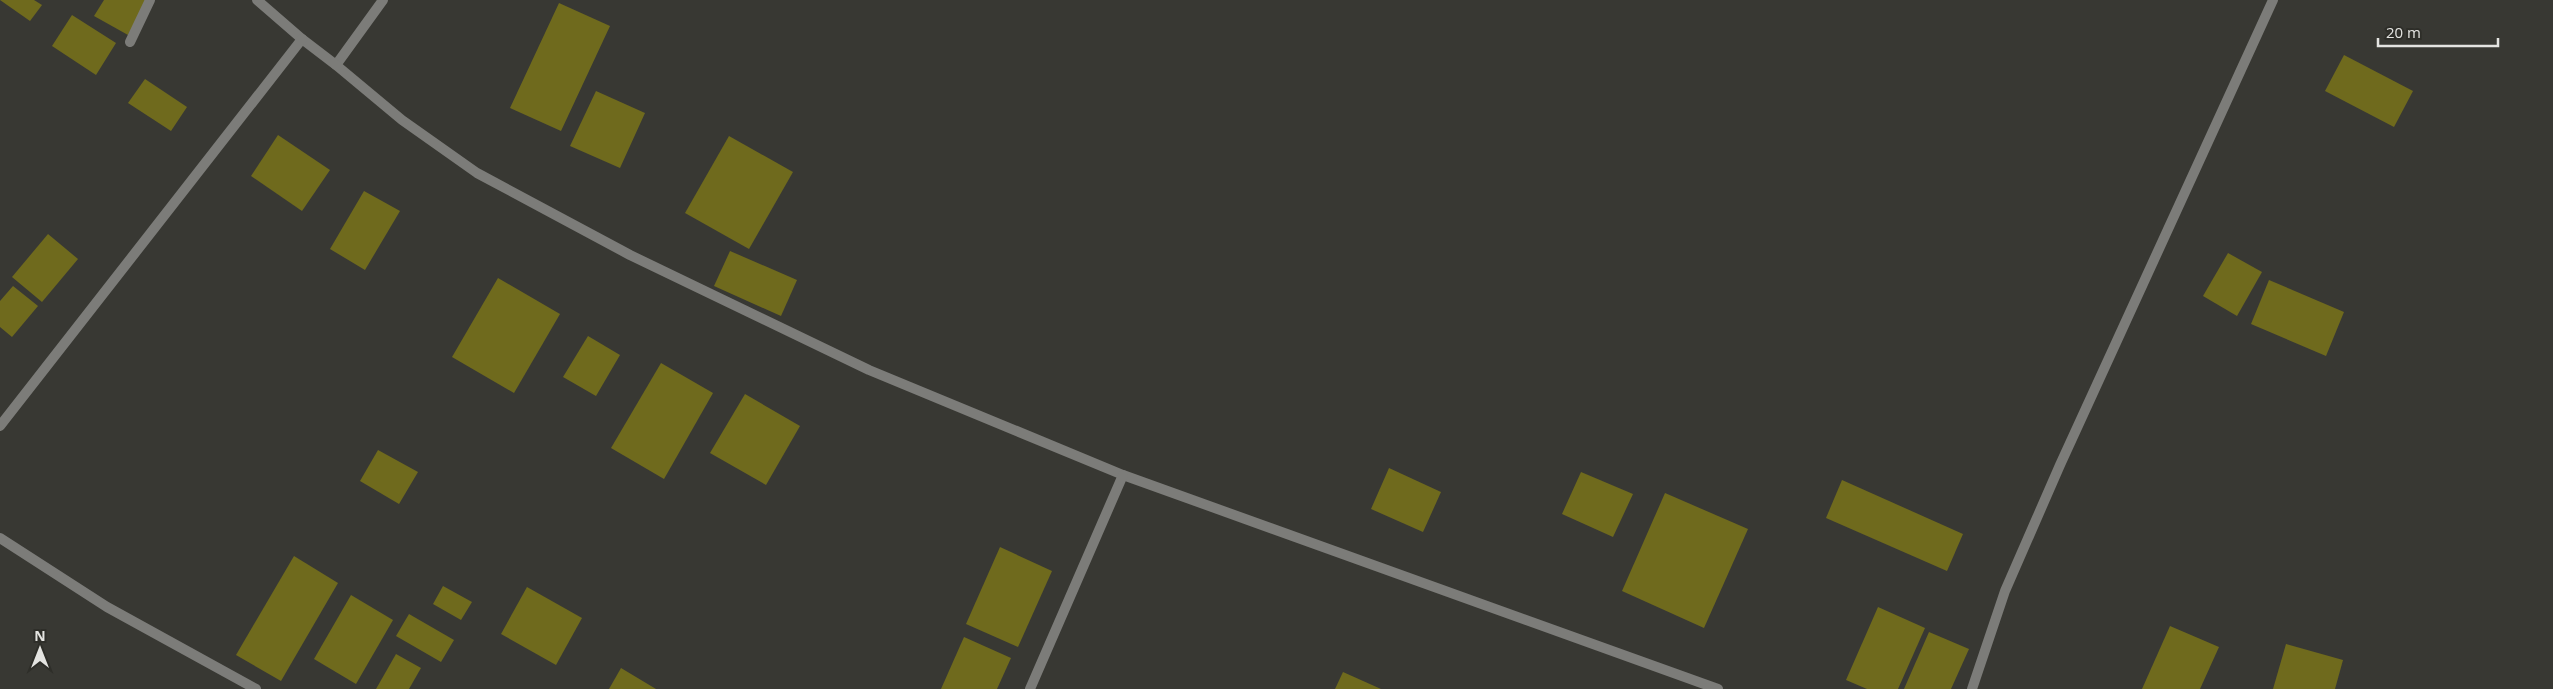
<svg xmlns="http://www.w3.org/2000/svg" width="2553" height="689" viewBox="0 0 2553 689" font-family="'Open Sans',sans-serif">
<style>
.building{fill:#6f6a1d}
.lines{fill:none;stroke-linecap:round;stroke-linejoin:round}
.lane{stroke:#7c7c79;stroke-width:10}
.street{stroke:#7c7c79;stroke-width:10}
</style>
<rect width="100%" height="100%" fill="#383833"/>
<!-- building -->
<g class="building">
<path d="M0 0H34L42 5 30 21Z"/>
<path d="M104 0H148L128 35 94 16Z"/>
<path d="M559 3 610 26 561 131 510 108Z"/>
<path d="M72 15 116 43 96 75 52 46Z"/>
<path d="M2344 55 2413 91 2394 127 2325 91Z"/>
<path d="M145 79 187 107 171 131 128 103Z"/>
<path d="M596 91 645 113 620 168 570 146Z"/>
<path d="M278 135 330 170 302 211 251 176Z"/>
<path d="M729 136 793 172 749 249 685 213Z"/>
<path d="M364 191 400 211 365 270 330 249Z"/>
<path d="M48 234 78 259 42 302 12 277Z"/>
<path d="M730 251 797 280 781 316 714 286Z"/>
<path d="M2228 253 2262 272 2237 316 2203 296Z"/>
<path d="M498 278 560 314 514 393 452 357Z"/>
<path d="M2269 280 2344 312 2326 356 2251 324Z"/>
<path d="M13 286 38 306 12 337 0 327V301Z"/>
<path d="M588 336 620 355 596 396 563 377Z"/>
<path d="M661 363 713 393 664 479 611 448Z"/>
<path d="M745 394 800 426 766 485 710 453Z"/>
<path d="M378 450 418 472 399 504 360 481Z"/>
<path d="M1389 468 1441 492 1423 532 1371 509Z"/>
<path d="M1581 472 1633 494 1613 537 1562 514Z"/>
<path d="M1842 480 1963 534 1947 571 1826 518Z"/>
<path d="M1665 493 1748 529 1704 628 1622 591Z"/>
<path d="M1000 547 1052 571 1018 647 966 624Z"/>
<path d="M294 556 338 583 281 681 236 655Z"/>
<path d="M443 586 472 602 461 620 433 604Z"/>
<path d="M527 587 582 618 556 665 501 634Z"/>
<path d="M351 595 393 620 356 684 314 659Z"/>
<path d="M1878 607 1925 628 1898 689H1867L1846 680Z"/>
<path d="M409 614 454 640 441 662 396 636Z"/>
<path d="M2170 626 2219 647 2200 689H2142Z"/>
<path d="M1929 632 1969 649 1951 689H1904Z"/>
<path d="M964 637 1011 658 997 689H941Z"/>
<path d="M2286 644 2343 660 2335 689H2273Z"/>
<path d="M396 654 421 668 409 689H376Z"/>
<path d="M621 668 656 689H609Z"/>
<path d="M1343 672 1381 689H1335Z"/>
</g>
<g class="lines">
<!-- lane -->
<g class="lane">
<path d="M130 42 150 0"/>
<path d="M336 65 383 0"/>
</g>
<!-- street -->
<g class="street">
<path d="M257 0 302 39 336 65 402 120 477 173 630 255 869 370 1123 475 1718 689"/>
<path d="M0 426 302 39"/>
<path d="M0 538 107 607 256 689"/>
<path d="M1030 689 1123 475"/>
<path d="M1972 689 2005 591 2060 465 2273 0"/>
</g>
</g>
<!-- north arrow -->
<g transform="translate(40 649)" stroke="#2e2e29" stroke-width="4" paint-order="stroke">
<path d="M0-4L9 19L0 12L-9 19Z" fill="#e4e4e1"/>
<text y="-8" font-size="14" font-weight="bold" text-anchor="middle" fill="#e4e4e1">N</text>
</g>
<!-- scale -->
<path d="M2378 38v8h120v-8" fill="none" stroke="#e4e4e1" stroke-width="2.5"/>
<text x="2386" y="38" font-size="15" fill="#e4e4e1" stroke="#2e2e29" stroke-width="4" paint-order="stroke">20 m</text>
</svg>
